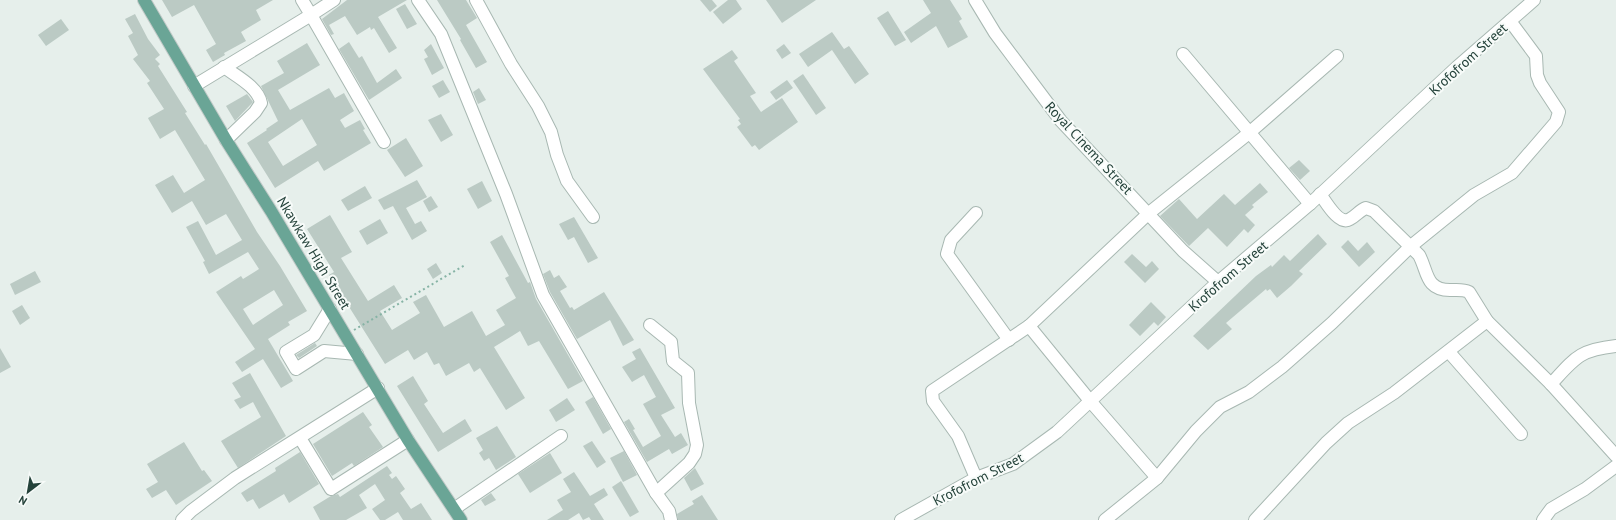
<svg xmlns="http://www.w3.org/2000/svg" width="1616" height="520" viewBox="0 0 1616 520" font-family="'PT Sans',sans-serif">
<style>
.building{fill:#bbcac4;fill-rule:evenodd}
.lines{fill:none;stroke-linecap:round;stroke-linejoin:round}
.minor-casing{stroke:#a8b8b2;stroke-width:14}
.major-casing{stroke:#c2cac8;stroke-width:14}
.path{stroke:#86b3a5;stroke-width:2;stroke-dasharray:2 3;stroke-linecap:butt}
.minor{stroke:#fff;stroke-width:12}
.major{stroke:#6aa596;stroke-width:12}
.labels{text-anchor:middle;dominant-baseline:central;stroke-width:4;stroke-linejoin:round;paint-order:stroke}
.street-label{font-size:14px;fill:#24423a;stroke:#f7fbf9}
</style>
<rect width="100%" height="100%" fill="#e6efeb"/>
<!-- building -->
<g class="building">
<path d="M162 0H273L256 10 261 20 241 32 246 41 224 53 225 55 213 62 206 50 216 44 194 5 172 17Z"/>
<path d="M347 0H407L378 17 397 48 389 53 374 28 371 30 370 27 357 35 345 16 329 25 334 34 331 35 322 19Z"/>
<path d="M437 0H466L477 18 466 25 487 62 476 68 460 40 461 39Z"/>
<path d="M700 0H712L717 6 710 12Z"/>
<path d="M728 0H736L742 9 723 24 713 12Z"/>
<path d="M766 0H816L782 23Z"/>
<path d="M923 0H950L962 19 959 21 968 37 948 48 936 26 911 43 904 32 931 13Z"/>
<path d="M405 4 417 24 407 29 396 9Z"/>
<path d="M888 11 906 40 895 46 877 18Z"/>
<path d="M135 14 148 39 160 55 155 59 160 64 158 66 187 112 185 113 205 145 206 144 257 232 280 266 307 311 288 322 290 325 268 339 293 381 281 388 263 359 242 372 235 362 255 349 216 292 241 276 243 279 259 269 248 252 209 274 203 262 205 261 186 227 198 221 216 255 242 240 226 214 206 225 192 201 172 213 155 185 173 175 184 193 205 180 175 130 160 139 149 120 148 118 164 109 147 83 150 81 133 59 138 55 128 36 133 33 125 19ZM274 290 283 305 253 325 243 309Z"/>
<path d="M61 19 69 30 46 46 38 35Z"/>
<path d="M832 32 844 49 849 46 869 74 855 84 832 50 808 67 799 54Z"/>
<path d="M349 42 359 58 362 56 377 83 396 69 402 78 369 100 339 49Z"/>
<path d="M307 43 320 65 278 90 290 110 329 88 335 98 344 93 354 111 340 120 345 128 360 120 365 129 363 130 371 143 324 171 318 161 275 188 247 143 267 130 266 129 278 121 261 86 284 73 277 61ZM302 119 317 145 283 166 268 142Z"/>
<path d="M431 44 444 68 432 75 424 59 428 57 424 50Z"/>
<path d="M784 44 791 53 782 59 776 50Z"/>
<path d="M732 50 738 58 734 61 756 93 750 96 761 112 782 98 798 122 759 150 755 145 752 147 737 127 741 124 738 120 740 119 703 69Z"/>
<path d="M803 74 826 108 816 115 793 81Z"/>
<path d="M443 80 450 92 439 98 432 86Z"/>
<path d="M787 80 793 88 776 100 770 92Z"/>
<path d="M479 88 486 100 478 104 473 92Z"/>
<path d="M247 94 253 102 235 121 226 106Z"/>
<path d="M441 114 453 135 441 142 428 120Z"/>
<path d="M406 138 423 166 405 177 387 150Z"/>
<path d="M1299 160 1310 171 1300 180 1289 168Z"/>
<path d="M417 180 427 197 406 208 415 224 421 221 427 231 412 240 393 206 384 210 378 200Z"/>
<path d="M482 181 492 201 478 209 467 189Z"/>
<path d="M1260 183 1268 192 1252 205 1254 207 1245 215 1255 225 1248 233 1244 229 1227 247 1208 228 1189 246 1160 216 1179 199 1197 219 1224 194 1235 205Z"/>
<path d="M365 186 372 198 348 211 341 200Z"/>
<path d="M431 196 438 207 429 212 423 201Z"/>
<path d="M330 215 352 252 341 258 368 301 394 285 402 298 380 311 392 330 420 313 413 302 426 295 444 327 472 311 486 336 505 325 496 310 516 298 505 278 509 276 490 242 502 235 528 283 530 282 536 299 583 381 568 389 539 341 528 346 520 331 494 347 525 398 506 410 480 368 474 372 469 363 446 376 439 363 434 365 427 352 414 360 408 350 385 364 329 275 334 272 307 229Z"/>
<path d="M574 217 598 258 588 263 574 237 568 240 559 224Z"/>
<path d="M380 219 388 233 367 245 359 231Z"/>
<path d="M1318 234 1327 244 1299 271 1303 274 1291 286 1277 298 1270 289 1267 291 1266 289 1226 323 1232 329 1208 350 1193 336 1256 276 1271 265 1272 267 1284 255 1290 261Z"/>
<path d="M1348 240 1358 251 1367 242 1375 252 1359 267 1341 247Z"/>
<path d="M1132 254 1146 267 1152 261 1159 269 1145 283 1124 262Z"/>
<path d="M436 263 442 273 433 279 427 269Z"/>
<path d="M550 270 554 278 559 275 567 287 560 291 570 308 572 307 574 310 604 292 634 340 623 346 610 320 577 339 550 292 543 274Z"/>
<path d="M35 271 41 282 15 295 10 284Z"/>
<path d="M1151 302 1166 317 1158 326 1154 322 1140 336 1129 325Z"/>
<path d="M22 305 30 318 20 325 12 311Z"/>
<path d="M315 343 317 346 299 358 296 355Z"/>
<path d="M0 348 11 367 0 373Z"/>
<path d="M640 348 675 408 661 415 675 437 681 433 688 445 672 454 669 449 647 462 624 422 629 419 635 429 633 430 643 447 661 436 643 404 656 397 644 375 632 382 622 367 636 359 632 352Z"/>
<path d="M250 373 286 436 238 468 221 441 261 417 253 402 240 409 234 400 241 397 232 383Z"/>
<path d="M413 376 428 401 424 404 443 433 465 419 472 431 438 452 397 386Z"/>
<path d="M593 397 611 429 603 434 585 402Z"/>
<path d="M567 398 575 410 556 422 549 410Z"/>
<path d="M363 412 372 425 369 427 383 447 354 466 352 463 332 476 313 444Z"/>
<path d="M497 426 516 457 496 470 489 458 484 461 479 453 483 450 476 438Z"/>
<path d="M592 441 606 462 597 468 583 446Z"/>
<path d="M184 442 202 471 204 470 212 481 176 505 166 490 152 498 146 489 158 482 147 464Z"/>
<path d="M624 451 637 475 623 482 610 458Z"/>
<path d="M300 452 319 484 289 503 284 494 259 509 253 499 247 502 241 493 276 471 275 468Z"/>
<path d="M550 453 562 473 530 493 518 474Z"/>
<path d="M387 466 392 473 389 475 392 479 396 476 405 489 400 493 411 509 421 503 432 520H403L398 512 385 520H380L372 509 385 500 375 484 359 495 367 508 346 520H320L313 507 331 496 338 494 340 497Z"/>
<path d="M695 468 704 484 691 491 684 478Z"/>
<path d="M574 472 590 496 604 488 608 495 594 504 604 520H591L589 517 583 520 579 513 568 520H547L563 510 557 500 571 492 563 479Z"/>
<path d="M621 481 639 512 630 517 612 487Z"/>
<path d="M491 493 496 500 485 506 481 500Z"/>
<path d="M702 495 718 520H678L677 514 694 504 692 501Z"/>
</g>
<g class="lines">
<defs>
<g id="minor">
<path d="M334 0 311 15 384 142"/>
<path d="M418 0 441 34 506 194 543 295 656 493 669 511 671 520"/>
<path d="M476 0 511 64 538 106 551 132 557 155 567 181 593 217"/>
<path d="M975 0 995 33 1061 121 1183 251 1218 282"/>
<path d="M1183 54 1310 204"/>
<path d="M224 67C236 76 258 87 261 103L255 112 226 140"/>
<path d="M194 86 311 15 302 0"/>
<path d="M1320 194C1326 202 1339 226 1350 219 1356 216 1360 210 1366 208L1374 211 1419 255C1428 271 1425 290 1450 290 1457 290 1463 289 1469 292L1487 321 1551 384 1616 456"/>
<path d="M976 213 951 240 947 254 1009 340"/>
<path d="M330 309 314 335 286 352 296 369 324 351 357 354"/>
<path d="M650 325 671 342 673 361 688 373 689 403 697 445 695 454 689 463 656 493"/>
<path d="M1029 326 1091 402 1157 478"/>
<path d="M1449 352 1521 434"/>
<path d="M1551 384C1575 358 1579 350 1616 346"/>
<path d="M300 438 331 489 408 440"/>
<path d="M976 478 958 436 933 401 932 391 1029 326 1149 213 1249 133 1337 56"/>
<path d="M454 509 561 436"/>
<path d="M182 520 191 511 235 478 378 388"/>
<path d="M901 520 976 478 1013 464 1057 432 1218 282 1310 204 1457 67 1534 0"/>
<path d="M1105 520 1157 478 1196 431 1220 407 1249 392 1282 367 1332 323 1411 246 1474 195 1512 173 1556 122 1559 112 1540 83 1537 75 1536 56 1510 21"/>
<path d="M1255 520 1326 443 1348 423 1394 393 1487 321"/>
<path d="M1543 520 1551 509 1585 489 1616 466"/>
</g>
<path id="major" d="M144 0 226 140 271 211 408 440 461 520"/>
</defs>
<!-- minor casing -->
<use href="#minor" class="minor-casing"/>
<!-- major casing -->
<use href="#major" class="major-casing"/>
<!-- path -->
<path class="path" d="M354 330 465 265"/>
<!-- minor -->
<use href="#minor" class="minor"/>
<!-- major -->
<use href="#major" class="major"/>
</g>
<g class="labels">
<!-- street labels -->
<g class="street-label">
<text transform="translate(1468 59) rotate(-42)">Krofofrom Street</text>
<text transform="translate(1089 148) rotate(47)">Royal Cinema Street</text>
<text transform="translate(314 253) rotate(59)">Nkawkaw High Street</text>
<text transform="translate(1228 276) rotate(-41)">Krofofrom Street</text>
<text transform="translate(978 479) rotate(-27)">Krofofrom Street</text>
</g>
</g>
<!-- north arrow -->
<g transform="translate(28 492) rotate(211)" stroke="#f7fbf9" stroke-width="3" paint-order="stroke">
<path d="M0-3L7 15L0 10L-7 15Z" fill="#24423a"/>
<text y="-6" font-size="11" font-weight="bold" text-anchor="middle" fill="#24423a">N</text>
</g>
</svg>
